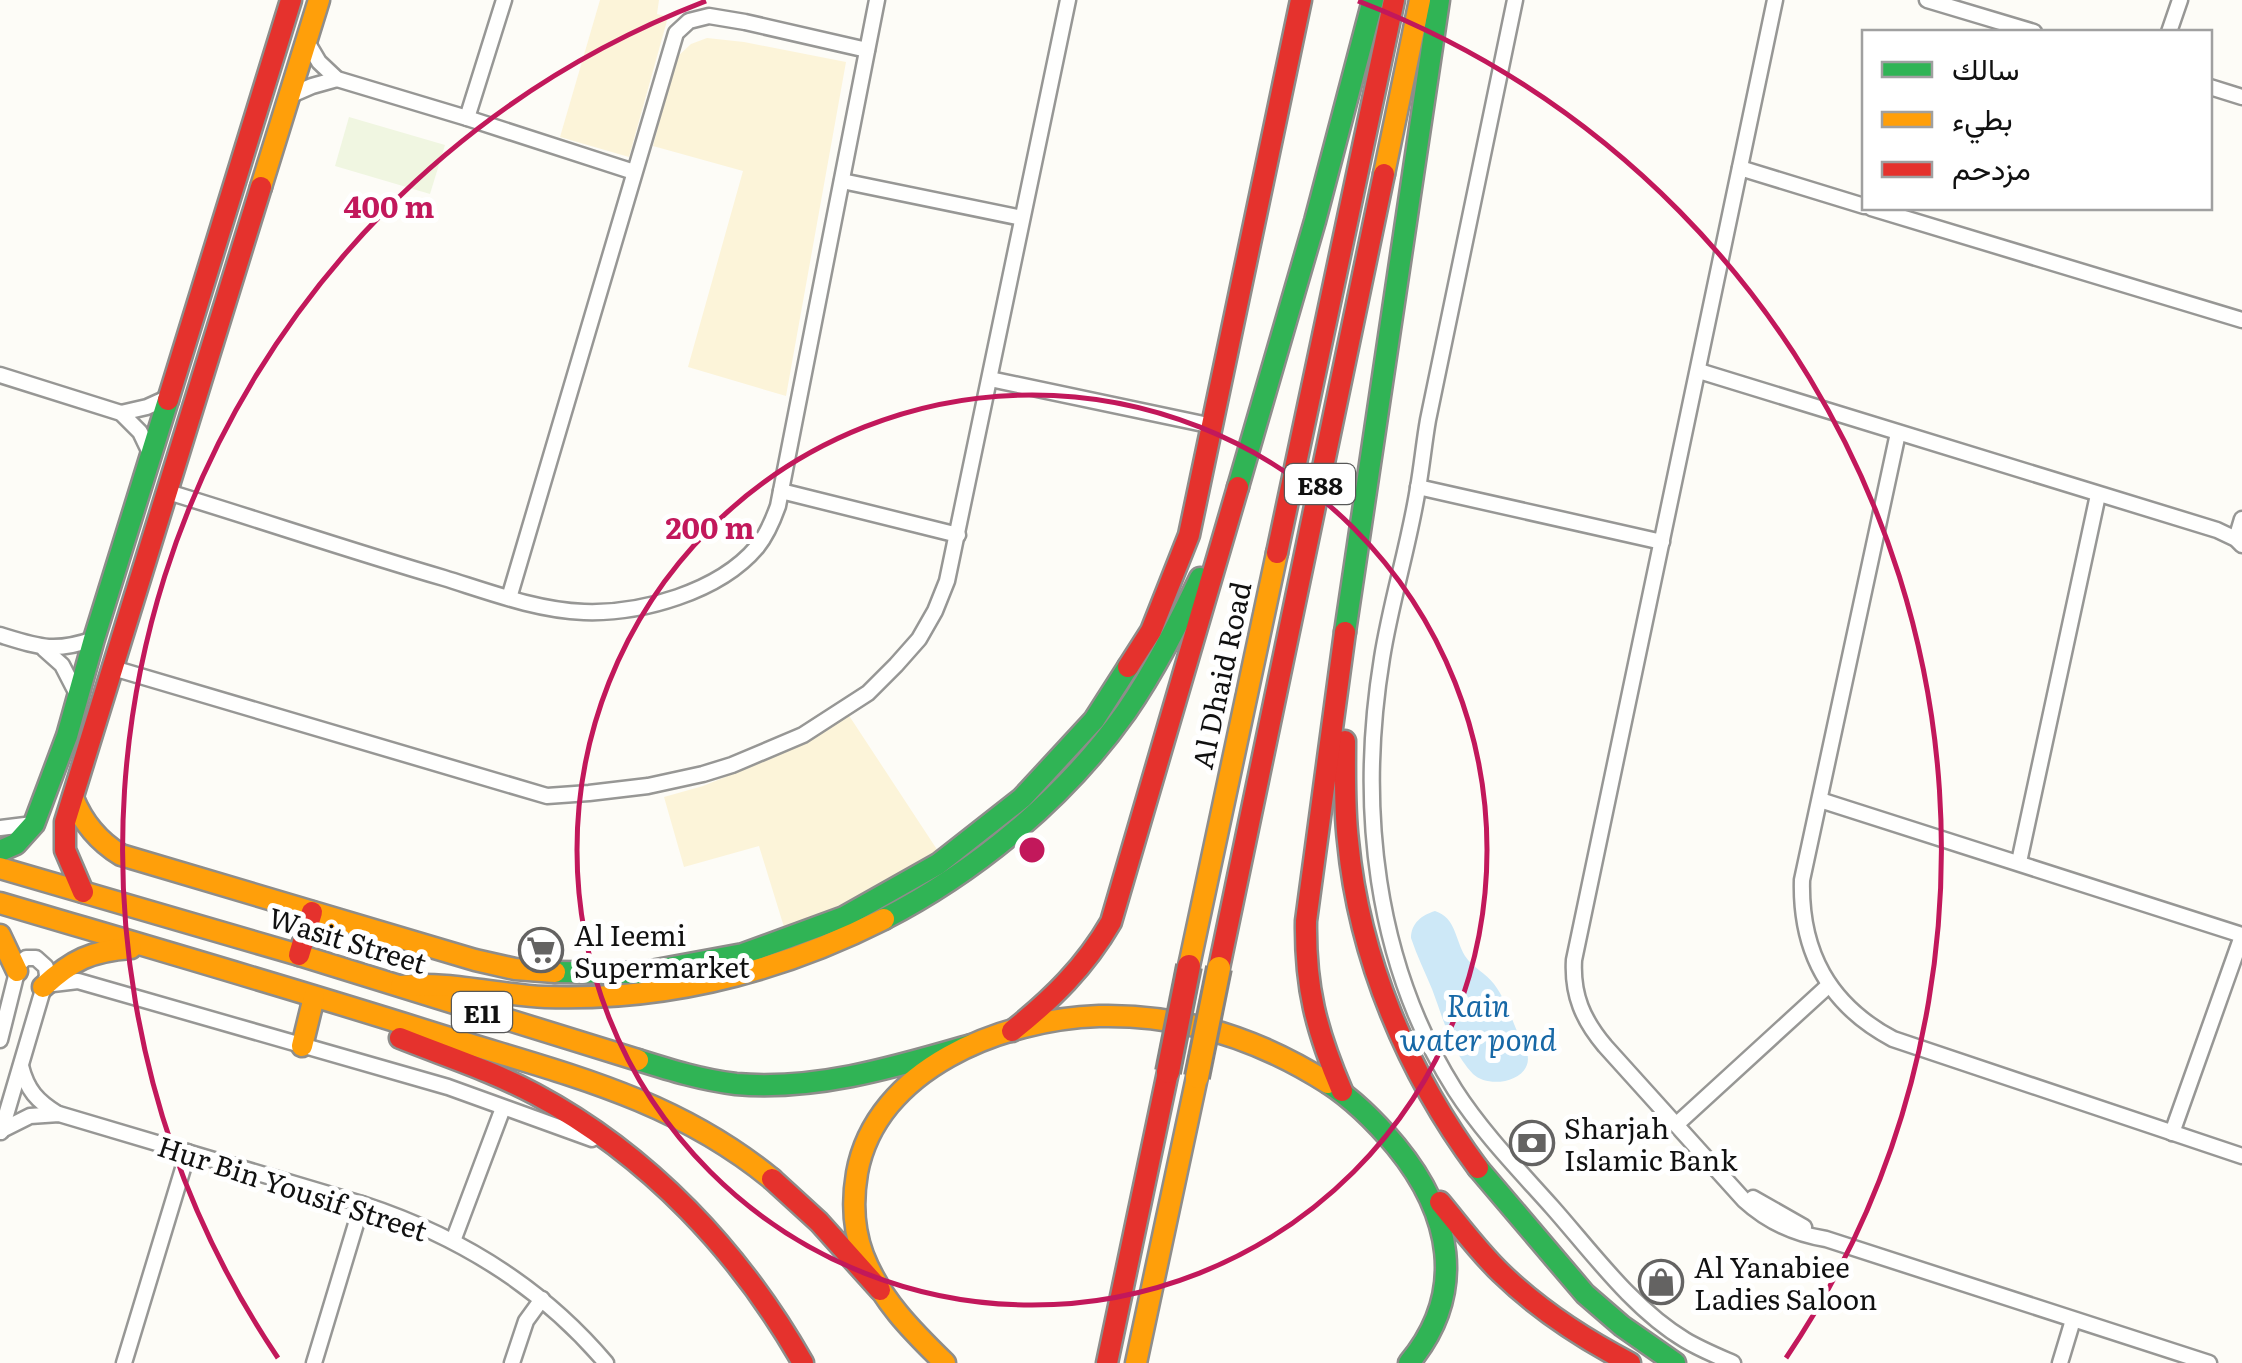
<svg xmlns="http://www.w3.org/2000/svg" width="2242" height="1363" viewBox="0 0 2242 1363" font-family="Literata,Vazirmatn,serif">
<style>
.sand{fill:#fcf4d9}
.pitch{fill:#f0f6e1}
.water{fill:#cde8f7}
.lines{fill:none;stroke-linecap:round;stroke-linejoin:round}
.street-casing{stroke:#979795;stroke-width:19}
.fast-casing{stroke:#8e8d8b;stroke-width:25}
.slow-casing{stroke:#8e8d8b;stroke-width:25}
.jam-casing{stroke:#8e8d8b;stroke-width:25}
.street{stroke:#fffffe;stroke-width:14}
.fast{stroke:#30b455;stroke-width:20}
.slow{stroke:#ff9f0a;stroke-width:20}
.jam{stroke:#e5322d;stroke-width:20}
.slow-bridge-casing{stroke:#858482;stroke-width:28;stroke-linecap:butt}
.jam-bridge-casing{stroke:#858482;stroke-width:28;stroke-linecap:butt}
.slow-bridge{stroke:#ff9f0a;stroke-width:22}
.jam-bridge{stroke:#e5322d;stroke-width:22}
.ring{fill:none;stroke:#c2185b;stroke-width:5}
.labels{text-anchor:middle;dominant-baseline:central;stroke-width:10;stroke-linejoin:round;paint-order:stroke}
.shield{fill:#fff;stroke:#585858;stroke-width:2.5}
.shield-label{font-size:25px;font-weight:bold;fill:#111}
.street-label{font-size:28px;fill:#111;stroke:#fff}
.poi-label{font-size:28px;fill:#111;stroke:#fff;text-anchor:start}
.water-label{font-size:30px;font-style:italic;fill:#1768a6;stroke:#fff}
.centre{fill:#c2185b;stroke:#fff;stroke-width:5}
.ring-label{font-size:30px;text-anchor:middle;font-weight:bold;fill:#c2185b;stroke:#fff;stroke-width:10;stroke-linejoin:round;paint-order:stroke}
</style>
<rect width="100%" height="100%" fill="#fdfcf7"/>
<!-- sand -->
<g class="sand">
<path d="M600 0H659L657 14 668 17 629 157 560 137Z"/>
<path d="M707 38 744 42 846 62 786 396 688 367 743 171 653 146 676 58 691 44Z"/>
<path d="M846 711 938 851C888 880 839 910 784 927L759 846 684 867 664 797 703 786 764 761Z"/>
</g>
<!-- pitch -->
<path class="pitch" d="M349 117 445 145 430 194 335 166Z"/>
<!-- water -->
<path class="water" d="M1435 911C1456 918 1455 939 1465 956 1473 968 1486 973 1494 984 1509 1004 1514 1029 1526 1050 1538 1079 1491 1091 1473 1074 1451 1051 1443 1018 1432 989 1425 972 1417 956 1411 938 1411 923 1422 915 1435 911Z"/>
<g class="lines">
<defs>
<g id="street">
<path d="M1515 0 1428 420C1424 443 1422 465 1418 488 1409 545 1391 601 1382 658 1358 805 1374 962 1455 1090 1482 1132 1518 1169 1552 1207 1591 1251 1633 1309 1685 1340 1700 1349 1717 1356 1733 1363"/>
<path d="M1775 0 1574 960C1572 995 1583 1020 1605 1046L1744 1200C1768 1222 1794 1234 1826 1239L2209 1363"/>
<path d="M1927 0 2034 32"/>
<path d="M2169 32 2180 0"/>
<path d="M306 40 319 62 337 79 467 118 634 172"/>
<path d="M2210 87 2242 97"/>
<path d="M289 96 312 86 337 79"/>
<path d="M467 118 504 0"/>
<path d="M1740 168 1864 206"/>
<path d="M842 181 1022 218"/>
<path d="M1871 208 2242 320"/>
<path d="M1699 371 2217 530 2236 539 2242 545"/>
<path d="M0 375 121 413 140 432 151 455"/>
<path d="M990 379 1213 426"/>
<path d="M121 413 147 407 169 397"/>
<path d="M1898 433 1802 880C1800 952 1829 1005 1893 1039L2242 1156"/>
<path d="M1418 487 1662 542"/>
<path d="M781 491 958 535"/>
<path d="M168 492C260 520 351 551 444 578 489 592 536 610 584 612 641 614 719 592 757 547 767 535 773 520 778 506L877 0"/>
<path d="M2236 539 2242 519"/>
<path d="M509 598 676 33 689 21 709 16 745 22 867 50"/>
<path d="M0 635C39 647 54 653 94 639"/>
<path d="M44 649 62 665 78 696"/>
<path d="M113 668 547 796 589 793 648 786 703 774 732 765 803 735 868 693 896 665 919 639 935 611 947 581 1068 0"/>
<path d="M1820 800 2242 935"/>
<path d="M0 828 33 824"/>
<path d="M2019 862 2098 495"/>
<path d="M53 984 78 981 448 1087 592 1139"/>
<path d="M0 1040 19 964 26 958H36L46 967 47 976 1 1132"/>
<path d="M21 1066C27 1090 37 1101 58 1114"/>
<path d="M1677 1124 1829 985"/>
<path d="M2 1130 30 1116 59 1114 362 1204C457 1235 541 1286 606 1363"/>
<path d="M2172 1133 2242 936"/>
<path d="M1753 1198 1804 1227"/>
<path d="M453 1241 503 1108"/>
<path d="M124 1363 188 1152"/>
<path d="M314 1363 362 1204"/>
<path d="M512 1363 526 1321 542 1299"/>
<path d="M2060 1363 2073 1320"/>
</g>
<g id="fast">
<path d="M1238 487 1315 221 1373 0"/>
<path d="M1345 632 1439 0"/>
<path d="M0 851 16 844 34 824 67 736 94 639 168 400"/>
<path d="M884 919C977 871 1065 798 1126 712 1155 670 1178 624 1200 578"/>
<path d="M555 972 640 973 743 954 844 917 938 864 1022 798 1094 720 1128 667"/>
<path d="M638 1060C670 1070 702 1080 736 1084 816 1091 895 1067 971 1045"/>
<path d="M1328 1083C1354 1100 1376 1122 1396 1146 1451 1213 1468 1292 1409 1363"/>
<path d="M1478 1168 1585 1294 1622 1326 1675 1363"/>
</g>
<g id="slow">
<path d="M1384 174 1420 0"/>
<path d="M261 187 319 0"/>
<path d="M73 798C83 823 98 841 121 855L475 960 515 969 555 972"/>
<path d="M0 868 299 955 638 1060"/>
<path d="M0 903C149 947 298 990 446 1037 565 1074 673 1098 772 1179"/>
<path d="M0 935 17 971"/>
<path d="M1189 966 1277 553"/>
<path d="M401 986C450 981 497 995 545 997 664 1001 779 972 884 919"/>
<path d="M43 987C72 960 91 951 131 948"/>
<path d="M302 1046 314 997"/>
<path d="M945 1363C912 1331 880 1299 863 1255 853 1228 852 1202 857 1173 876 1068 1003 1019 1099 1016 1182 1014 1259 1039 1328 1083"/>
<path d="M1136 1363 1197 1077"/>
</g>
<g id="jam">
<path d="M168 400 291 0"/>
<path d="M1277 553 1394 0"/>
<path d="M1128 667 1151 631 1189 535 1301 0"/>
<path d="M1345 741C1345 775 1344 808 1348 841 1359 958 1408 1074 1478 1168"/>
<path d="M83 892 65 850V822L261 187"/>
<path d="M299 955 312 912"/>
<path d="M1219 968 1384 174"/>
<path d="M1012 1031C1052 999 1085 967 1111 922L1238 487"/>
<path d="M400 1038C445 1056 492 1071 535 1094 649 1155 740 1252 803 1363"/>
<path d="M1342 1091C1316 1030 1305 987 1306 921L1345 632"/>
<path d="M772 1179 819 1222 880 1290"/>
<path d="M1440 1202C1460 1226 1479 1252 1501 1273 1539 1310 1584 1339 1630 1363"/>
<path d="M1107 1363 1168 1072"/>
</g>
</defs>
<!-- street casing -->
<use href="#street" class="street-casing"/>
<!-- fast casing -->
<use href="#fast" class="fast-casing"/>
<!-- slow casing -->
<use href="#slow" class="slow-casing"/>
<!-- jam casing -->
<use href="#jam" class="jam-casing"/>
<!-- street -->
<use href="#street" class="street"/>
<!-- fast -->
<use href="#fast" class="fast"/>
<!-- slow -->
<use href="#slow" class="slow"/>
<!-- jam -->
<use href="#jam" class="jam"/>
<defs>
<path id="slow-bridge" d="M1197 1077 1219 968"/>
<path id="jam-bridge" d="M1168 1072 1189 966"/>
</defs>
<!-- slow-bridge casing -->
<use href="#slow-bridge" class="slow-bridge-casing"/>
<!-- jam-bridge casing -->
<use href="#jam-bridge" class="jam-bridge-casing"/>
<!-- slow-bridge -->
<use href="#slow-bridge" class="slow-bridge"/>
<!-- jam-bridge -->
<use href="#jam-bridge" class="jam-bridge"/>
</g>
<!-- distance rings -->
<g class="ring">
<circle cx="1032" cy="850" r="455"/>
<path d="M278 1358A909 909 0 0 1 706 1M1358 1A909 909 0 0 1 1786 1358"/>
</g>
<!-- icons -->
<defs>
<symbol id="supermarket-ring" viewBox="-11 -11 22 22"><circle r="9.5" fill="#fff" stroke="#646362" stroke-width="1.5"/><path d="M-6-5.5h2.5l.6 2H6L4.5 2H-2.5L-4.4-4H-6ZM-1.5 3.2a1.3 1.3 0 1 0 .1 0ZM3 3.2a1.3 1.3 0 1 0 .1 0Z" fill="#646362"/></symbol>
<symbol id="bank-ring" viewBox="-11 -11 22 22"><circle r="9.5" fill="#fff" stroke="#646362" stroke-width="1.5"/><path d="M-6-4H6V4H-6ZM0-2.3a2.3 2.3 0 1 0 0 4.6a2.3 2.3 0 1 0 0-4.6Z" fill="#646362"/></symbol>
<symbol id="shop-ring" viewBox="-11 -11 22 22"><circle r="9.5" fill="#fff" stroke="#646362" stroke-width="1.5"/><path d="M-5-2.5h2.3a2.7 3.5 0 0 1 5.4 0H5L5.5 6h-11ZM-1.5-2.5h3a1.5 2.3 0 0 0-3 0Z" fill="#646362"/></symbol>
</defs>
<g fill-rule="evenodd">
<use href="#supermarket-ring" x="516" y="925" width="50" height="50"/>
<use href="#bank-ring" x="1507" y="1118" width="50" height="50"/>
<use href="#shop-ring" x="1636" y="1257" width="50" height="50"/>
</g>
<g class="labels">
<!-- shield labels -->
<g class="shield">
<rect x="1285" y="464" width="70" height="40" rx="8"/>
<rect x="452" y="992" width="60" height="40" rx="8"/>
</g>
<g class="shield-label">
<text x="1320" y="484">E88</text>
<text x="482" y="1012">E11</text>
</g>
<!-- street labels -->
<g class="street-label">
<text transform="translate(1220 675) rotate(-78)">Al Dhaid Road</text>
<text transform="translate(348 939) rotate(17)">Wasit Street</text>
<text transform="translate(293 1187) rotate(18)">Hur Bin Yousif Street</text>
</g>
<!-- poi labels -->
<g class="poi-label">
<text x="574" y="934">Al Ieemi<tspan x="574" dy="32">Supermarket</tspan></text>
<text x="1564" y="1127">Sharjah<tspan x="1564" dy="32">Islamic Bank</tspan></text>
<text x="1694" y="1266">Al Yanabiee<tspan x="1694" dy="32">Ladies Saloon</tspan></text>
</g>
<!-- water labels -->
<g class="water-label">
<text x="1478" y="1004">Rain<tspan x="1478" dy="34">water pond</tspan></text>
</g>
</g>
<circle cx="1032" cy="850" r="15" class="centre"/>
<g class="ring-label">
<text x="389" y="218">400 m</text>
<text x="710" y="539">200 m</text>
</g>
<!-- legend -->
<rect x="1862" y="30" width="350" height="180" fill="#ffffff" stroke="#a0a0a0" stroke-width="2.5"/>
<rect x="1882" y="62" width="50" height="15" fill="#30b455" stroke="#a0a0a0" stroke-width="2.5"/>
<text x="1952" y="80" font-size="30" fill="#111111">سالك</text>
<rect x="1882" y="112" width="50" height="15" fill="#ff9f0a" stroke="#a0a0a0" stroke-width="2.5"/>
<text x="1952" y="130" font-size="30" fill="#111111">بطيء</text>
<rect x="1882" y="162" width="50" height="15" fill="#e5322d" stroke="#a0a0a0" stroke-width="2.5"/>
<text x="1952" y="180" font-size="30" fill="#111111">مزدحم</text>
</svg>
